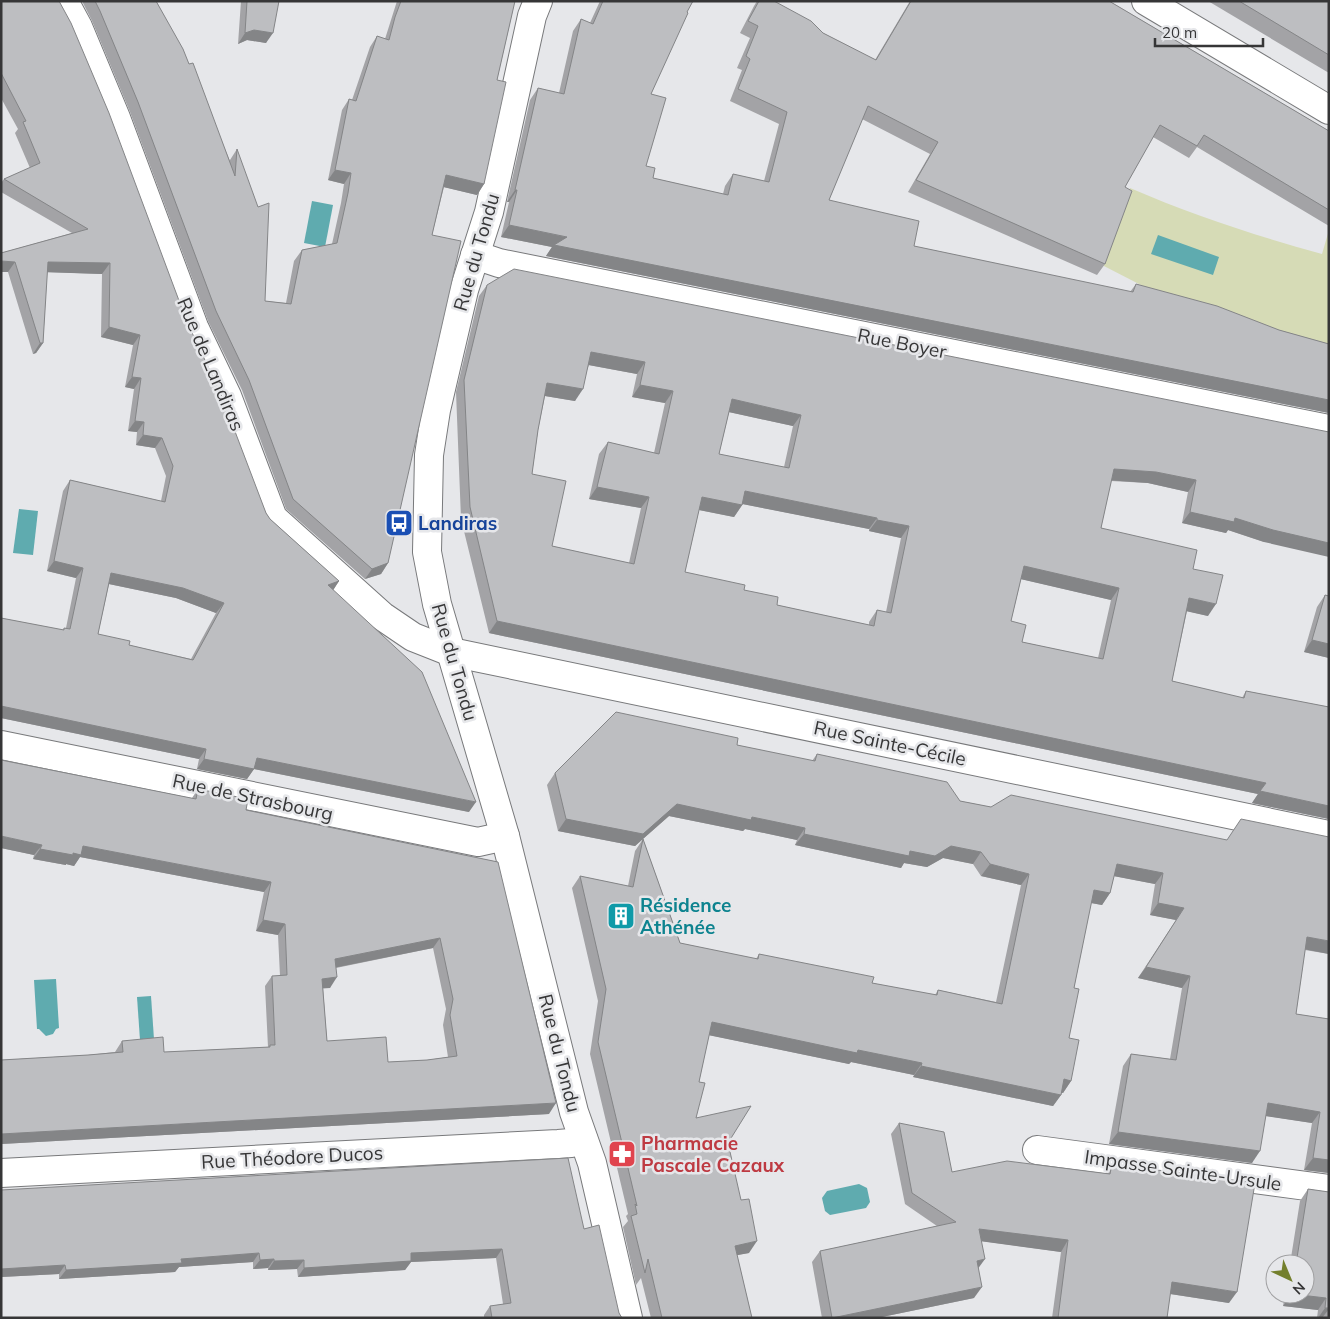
<svg xmlns="http://www.w3.org/2000/svg" width="1330" height="1319" viewBox="0 0 1330 1319" font-family="Mulish,sans-serif">
<style>
.green{fill:#d6dbb6}
.water{fill:#5fabaf}
.lines{fill:none;stroke-linecap:round;stroke-linejoin:round}
.minor-casing{stroke:#78797b;stroke-width:30}
.minor{stroke:#fff;stroke-width:28}
.wall{fill:#a3a3a6;fill-rule:evenodd}
.shaded-wall{fill:#848587}
.building{fill:#bdbec1;stroke:#848587;fill-rule:evenodd}
.labels{text-anchor:middle;dominant-baseline:central;stroke-width:5;stroke-linejoin:round;paint-order:stroke}
.street-label{font-size:19px;fill:#363637;stroke:#e6e7ea}
.transit-label{font-size:19px;font-weight:bold;fill:#164399;stroke:#e6e7ea;text-anchor:start}
.culture-label{font-size:19px;font-weight:bold;fill:#0d838f;stroke:#e6e7ea;text-anchor:start}
.health-label{font-size:19px;font-weight:bold;fill:#be3a42;stroke:#e6e7ea;text-anchor:start}
</style>
<rect width="100%" height="100%" fill="#e6e7ea"/>
<!-- green -->
<path class="green" d="M1130 188C1192 215 1257 236 1322 254L1329 230V358L1170 300 1102 265Z"/>
<!-- water -->
<g class="water">
<path d="M312 201 333 205 325 247 304 243Z"/>
<path d="M1158 235 1219 257 1213 275 1151 254Z"/>
<path d="M19 509 38 511 33 555 13 553Z"/>
<path d="M56 979 59 1028 56 1029 53 1034 46 1036 39 1029H37L34 980Z"/>
<path d="M151 996 154 1039 140 1040 137 997Z"/>
<path d="M859 1184 867 1188 870 1202 866 1208 830 1215 825 1211 822 1198 827 1191Z"/>
</g>
<g class="lines">
<defs>
<g id="minor">
<path d="M64 1 78 27 116 118 194 327 227 396 273 518 382 616 413 637 451 652 1329 835"/>
<path d="M538 1 532 16 489 212 464 290 436 410 429 455 427 552 437 604 505 836 574 1112 592 1163 628 1318"/>
<path d="M1146 1 1329 110"/>
<path d="M475 255 499 263 1329 429"/>
<path d="M1 745 478 842 505 836"/>
<path d="M1037 1150 1329 1189"/>
<path d="M1 1173 558 1144 571 1143 583 1139"/>
</g>
</defs>
<!-- minor casing -->
<use href="#minor" class="minor-casing"/>
<!-- minor -->
<use href="#minor" class="minor"/>
</g>
<!-- wall -->
<g class="wall">
<path d="M1 1 187 322 266 513 270 519 339 581 333 590 469 812 254 769 247 779 197 769 199 759 1 718V618L63 630 64 628H66L76 578 47 571 63 491 70 480 161 501 166 476 155 448 136 445 137 432 128 431 134 389 125 387 133 345 101 337 102 274 47 272 43 343 36 353 33 354 8 272H1V253L72 233 1 192V183L4 179 30 168 15 133 18 129 1 98ZM109 584 176 598 216 613 191 659 129 645 98 634Z"/>
<path d="M82 1H156L189 64 230 161V160L237 149 265 301 286 303 294 261 302 250 332 244 341 203 344 184 328 180 342 110 349 99 352 100 370 47 377 36 385 39 397 1H515L497 80 484 184 477 195 444 187 432 235 388 563 381 574 365 579 286 509 242 390 208 321 130 112 92 21Z"/>
<path d="M241 1H279L266 43 247 40 238 44Z"/>
<path d="M600 1H693L687 12 651 94 646 166 653 178 723 194 725 186 733 174 764 181 779 124 730 101 742 70 737 68 750 38 740 33 754 6 757 1H774L823 33 875 60 910 1H1109L1329 131V226L1197 147 1189 158 1153 137 1125 187 1105 264 1097 275 908 192 930 154 862 119 829 200 914 246 1130 292 1136 284 1279 330 1329 344V413L546 256 552 247 501 237 509 202H507L530 100 538 88 559 93 573 31 581 19 590 23Z"/>
<path d="M1208 1H1329V73Z"/>
<path d="M487 285 1329 432 1264 542 1228 530 1226 533 1182 523 1188 492 1148 483 1111 481 1101 528 1193 569 1208 616 1187 611 1172 681 1242 698 1246 691 1329 707V819L1252 803 1258 794 489 633 461 519 456 392 479 296ZM589 365 637 374 632 397 665 403 654 453 608 442 599 454 589 499 641 508 629 563 552 546 532 474 538 430 545 396 575 401ZM729 412 793 426 784 467 719 454ZM743 504 869 529V531L901 538 886 612 877 610 869 622V625L777 605 744 590 685 572 699 510 734 517ZM1021 579 1111 600 1098 658 1022 642 1011 621Z"/>
<path d="M1325 595 1329 658 1304 652 1317 607Z"/>
<path d="M737 745 812 761 817 754 960 801 991 807 1227 840 1329 954 1305 950 1296 1014 1329 1019V1173L1304 1170 1312 1123 1266 1116 1252 1163 1109 1144 1123 1066 1131 1054 1170 1059 1182 988 1138 978 1176 920 1150 915 1155 884 1114 876 1110 893 1102 905 1091 903 1074 988 1069 1038 1071 1081 1063 1093 1061 1092V1095L1053 1106 913 1077 914 1075 851 1062 849 1064 709 1035 699 1082 696 1118 728 1143 749 1253 737 1255 752 1318H651L641 1278 636 1285 623 1227 628 1221 626 1216 628 1214 590 1054 598 1001 572 888 580 876 628 886 635 851 643 839 680 943 756 959 759 954 872 983 935 995 938 990 996 1002 1021 885 981 876 973 864 943 858 927 867 904 863 901 868 795 845 797 840 745 829 743 831 669 816 635 846 558 831 547 785 555 773Z"/>
<path d="M198 789 246 810 498 862 549 1114 1 1144V1060L88 1055 115 1052 122 1041 164 1052 268 1047 265 986 272 976H280L278 935 256 931 264 892 80 857 74 866 66 864V865L33 859 34 855 1 848 192 798ZM433 948 446 1009 443 1025 448 1057 427 1060 388 1062 327 1041 323 988H330L336 968Z"/>
<path d="M899 1123 952 1172 1105 1174 1112 1164 1229 1303 1170 1294 1167 1318H1052L1061 1252 981 1241 974 1298 877 1318H822L812 1262 820 1251 937 1226 905 1204 891 1134Z"/>
<path d="M1308 1189 1329 1192V1318H1317L1318 1310 1283 1306 1285 1294H1305V1264H1290L1300 1201Z"/>
<path d="M1 1190 584 1229 619 1313 622 1318H484V1315L490 1306 503 1304 496 1258 411 1262 405 1270 298 1277 297 1269 268 1270V1268L253 1269V1262L179 1267 175 1272 59 1279V1274L1 1277Z"/>
</g>
<!-- shaded-wall -->
<g class="shaded-wall">
<path d="M254 30 273 33 266 43 247 40 238 44 245 33Z"/>
<path d="M335 170 351 173 344 184 328 180Z"/>
<path d="M446 175 484 184 477 195 439 186Z"/>
<path d="M515 190H517L509 202H507Z"/>
<path d="M509 225 1329 400V413L546 256 552 247 501 237Z"/>
<path d="M1 261 15 262 8 272H1Z"/>
<path d="M48 262 110 263 102 274 40 272Z"/>
<path d="M109 327 140 335 133 345 101 337Z"/>
<path d="M40 343H43L36 353 33 354Z"/>
<path d="M591 352 645 362 637 374 583 364Z"/>
<path d="M132 377 141 378 134 389 125 387Z"/>
<path d="M547 383 583 389 575 401 539 395Z"/>
<path d="M640 385 673 391 665 403 632 397Z"/>
<path d="M732 399 801 415 793 426 724 411Z"/>
<path d="M135 421 144 422 137 432 128 431Z"/>
<path d="M143 435 162 438 155 448 136 445Z"/>
<path d="M1114 469 1156 472 1196 480 1188 492 1148 483 1106 480Z"/>
<path d="M597 487 649 497 641 508 589 499Z"/>
<path d="M745 491 877 518 869 529 737 503Z"/>
<path d="M702 497 742 505 734 517 694 509Z"/>
<path d="M1190 512 1235 518 1329 543V557L1264 542 1228 530 1226 533 1182 523Z"/>
<path d="M877 520 909 526 901 538 869 531Z"/>
<path d="M54 561 83 568 76 578 47 571Z"/>
<path d="M388 563 381 574 365 579 372 569Z"/>
<path d="M1024 566 1119 588 1111 600 1016 578Z"/>
<path d="M111 573 183 588 224 603 216 613 176 598 104 583Z"/>
<path d="M339 581 332 592 328 585Z"/>
<path d="M1189 598 1216 604 1208 616 1181 610Z"/>
<path d="M497 621 1266 783 1258 794 489 633Z"/>
<path d="M1312 640 1329 644V658L1304 652Z"/>
<path d="M1 706 206 749 199 759 1 718Z"/>
<path d="M257 758 476 802 469 812 254 769 247 779 197 769 204 759Z"/>
<path d="M1260 791 1329 806V819L1252 803Z"/>
<path d="M677 804 752 817 805 828 797 840 745 829 743 831 669 816 635 846 558 831 566 819Z"/>
<path d="M804 834 910 851 951 846 981 852 973 864 943 858 927 867 904 863 901 868 795 845Z"/>
<path d="M1 836 42 845 34 855 1 848Z"/>
<path d="M83 846 271 882 264 892 80 857 74 866 66 864V865L33 859 40 849Z"/>
<path d="M990 864 1029 874 1021 885 981 876Z"/>
<path d="M1117 864 1163 873 1155 884 1108 875Z"/>
<path d="M1094 890 1110 893 1102 905 1086 902Z"/>
<path d="M1158 903 1184 908 1176 920 1150 915Z"/>
<path d="M263 920 285 924 278 935 256 931Z"/>
<path d="M1307 937 1329 941V954L1298 948Z"/>
<path d="M440 938 433 948 328 969 335 959Z"/>
<path d="M1146 967 1190 976 1182 988 1138 978Z"/>
<path d="M337 977 330 988 314 989 322 979Z"/>
<path d="M712 1022 858 1050 922 1063 914 1075 851 1062 849 1064 703 1034Z"/>
<path d="M921 1066 1061 1095 1053 1106 913 1077Z"/>
<path d="M1064 1079 1071 1081 1063 1093 1056 1091Z"/>
<path d="M556 1103 549 1114 1 1144V1134Z"/>
<path d="M1268 1103 1320 1112 1312 1123 1259 1115Z"/>
<path d="M1118 1132 1260 1151 1252 1163 1109 1144Z"/>
<path d="M1313 1158 1329 1160V1173L1304 1170Z"/>
<path d="M979 1229 1068 1240 1061 1252 972 1240Z"/>
<path d="M757 1241 749 1253 727 1257 735 1246Z"/>
<path d="M502 1249 496 1258 411 1262 405 1270 298 1277 304 1268 411 1253Z"/>
<path d="M259 1253 253 1262 179 1267 175 1272 59 1279 66 1270 181 1259Z"/>
<path d="M274 1259 268 1268 253 1269 260 1260Z"/>
<path d="M985 1259 977 1270V1261Z"/>
<path d="M304 1260 297 1269 268 1270 274 1261Z"/>
<path d="M65 1265 59 1274 1 1277V1269Z"/>
<path d="M1172 1282 1237 1292 1229 1303 1164 1293Z"/>
<path d="M982 1287 974 1298 877 1318H832Z"/>
<path d="M1292 1294 1326 1298 1318 1310 1283 1306Z"/>
<path d="M1325 1308 1329 1309 1322 1318H1318Z"/>
</g>
<!-- building -->
<g class="building">
<path d="M1 1H59L71 23 109 113 187 322 220 392 266 513 270 519 339 581 328 585 422 672 476 802 257 758 254 769 204 759 206 749 1 706V618L64 630V628L70 629 83 568 54 561 70 480 165 502 173 466 162 438 143 435 144 422 135 421 141 378 132 377 140 335 109 327 110 263 48 262 43 343H40L15 262 1 261V253L88 229 4 179 40 163 23 122 26 121 1 73ZM111 573 183 588 224 603 193 660 129 645 130 641 98 634Z"/>
<path d="M95 1H156L183 49 189 64 193 63 235 176 237 149 258 207 269 203 265 301 291 304 302 250 337 243 348 193 351 173 335 170 349 99 356 101 377 36 389 40 395 17 401 1H515L497 80 506 82 484 184 446 175 432 235 461 241 388 563 372 569 293 499 249 380 216 311 138 102 100 11Z"/>
<path d="M247 1H279L273 33 254 30 245 33Z"/>
<path d="M603 1H693L687 12 688 13 651 94 666 98 646 166 655 168 653 178 728 195 733 174 769 182 787 112 738 89 750 59 746 56 758 26 748 21 759 1H774L811 21 823 33 876 60 911 1H1109L1329 131V210L1204 135 1197 146 1160 125 1125 187 1132 191 1105 264 916 180 938 142 868 106 829 200 919 221 914 246 1133 292 1136 284 1217 306 1279 330 1329 344V400L554 245 567 237 509 225 517 190H515L538 88 564 94 581 19 593 24Z"/>
<path d="M1239 1H1329V55Z"/>
<path d="M514 269 1329 432V543L1273 530 1235 518 1234 522 1190 512 1196 480 1156 472 1114 469 1101 528 1197 550 1193 569 1223 575 1216 604 1189 598 1172 681 1244 698 1246 691 1329 707V806L1260 791 1266 783 497 621 470 507 464 380 487 285ZM591 352 645 362 640 385 673 391 659 454 608 442 597 487 649 497 634 564 552 546 566 481 532 474 538 430 547 383 583 389ZM732 399 801 415 789 468 719 454ZM745 491 877 518V520L909 526 891 613 877 610 874 626 777 605 778 597 744 590 745 585 685 572 702 497 742 505ZM1024 566 1119 588 1103 659 1022 642 1026 625 1011 621Z"/>
<path d="M1325 595 1329 596V644L1312 640Z"/>
<path d="M616 712 738 738 737 745 815 761 817 754 947 782 960 801 991 807 1011 795 1227 840 1241 819 1329 837V941L1307 937 1296 1014 1329 1019V1160L1313 1158 1320 1112 1268 1103 1260 1151 1118 1132 1131 1054 1176 1060 1190 976 1146 967 1184 908 1158 903 1163 873 1117 864 1110 893 1094 890 1074 988 1079 989 1069 1038 1079 1040 1071 1081 1064 1079 1061 1095 921 1066 922 1063 858 1050 857 1053 712 1022 699 1082 705 1083 696 1118 751 1106 728 1143 741 1200 749 1199 757 1241 735 1246 752 1318H662L648 1259 645 1273 631 1216 637 1214 635 1204 637 1206 598 1042 606 989 580 876 633 887 643 839 680 943 758 959 759 954 874 977 872 983 937 995 938 990 1002 1004 1029 874 990 864 981 852 951 846 935 856 910 851 909 856 804 834 805 828 752 817 751 820 677 804 643 834 566 819 555 773Z"/>
<path d="M1 760 196 799 198 789 248 799 246 810 498 862 556 1103 1 1134V1060L88 1055 123 1052 122 1041 163 1037 164 1052 270 1047V1045H275L272 976 287 975 285 924 263 920 271 882 83 846 81 855 73 853V855L40 849 42 845 1 836ZM440 938 453 999 450 1015 457 1056 427 1060 388 1062 386 1037 327 1041 322 979 337 977 335 959Z"/>
<path d="M899 1123 944 1132 952 1172 1007 1161 1110 1174 1112 1164 1255 1183 1237 1292 1172 1282 1167 1318H1058L1068 1240 979 1229 985 1259 977 1261 982 1287 832 1318 820 1251 956 1222 912 1193Z"/>
<path d="M568 1158 584 1229 599 1225 619 1313 622 1318H492L490 1306 511 1303 502 1249 411 1253V1261L304 1268V1260L274 1261V1259L260 1260 259 1253 181 1259 182 1263 66 1270 65 1265 1 1269V1190Z"/>
<path d="M1308 1189 1329 1192V1308H1325L1326 1298 1292 1294H1305V1264H1296Z"/>
</g>
<!-- icons -->
<defs>
<symbol id="bus-square" viewBox="-11 -11 22 22"><rect x="-9" y="-9" width="18" height="18" rx="4" fill="#1a4fb4" stroke="#e6e7ea"/><path d="M-5-6H5V4H4V6H2V4H-2V6H-4V4H-5ZM-3.5-4V0h7V-4ZM-3.5 1.2v1.5H-2V1.2ZM2 1.2v1.5H3.5V1.2Z" fill="#fff"/></symbol>
<symbol id="building-square" viewBox="-11 -11 22 22"><rect x="-9" y="-9" width="18" height="18" rx="4" fill="#0f9aa8" stroke="#e6e7ea"/><path d="M-4-6H4V6H1V3H-1V6H-4ZM-2.5-4.3h1.7v1.8h-1.7ZM.8-4.3h1.7v1.8H.8ZM-2.5-1h1.7V.8h-1.7ZM.8-1h1.7V.8H.8Z" fill="#fff"/></symbol>
<symbol id="pharmacy-square" viewBox="-11 -11 22 22"><rect x="-9" y="-9" width="18" height="18" rx="4" fill="#e0444e" stroke="#e6e7ea"/><path d="M-2-6h4v4h4v4h-4v4h-4v-4h-4v-4h4Z" fill="#fff"/></symbol>
</defs>
<g fill-rule="evenodd">
<use href="#bus-square" x="383" y="507" width="32" height="32"/>
<use href="#building-square" x="605" y="900" width="32" height="32"/>
<use href="#pharmacy-square" x="606" y="1138" width="32" height="32"/>
</g>
<g class="labels">
<!-- street labels -->
<g class="street-label">
<text transform="translate(476 252) rotate(-74)">Rue du Tondu</text>
<text transform="translate(902 343) rotate(11)">Rue Boyer</text>
<text transform="translate(211 364) rotate(67)">Rue de Landiras</text>
<text transform="translate(455 662) rotate(74)">Rue du Tondu</text>
<text transform="translate(890 743) rotate(12)">Rue Sainte-Cécile</text>
<text transform="translate(253 797) rotate(12)">Rue de Strasbourg</text>
<text transform="translate(560 1053) rotate(76)">Rue du Tondu</text>
<text transform="translate(292 1157) rotate(-3)">Rue Théodore Ducos</text>
<text transform="translate(1183 1170) rotate(8)">Impasse Sainte-Ursule</text>
</g>
<!-- transit labels -->
<g class="transit-label">
<text x="418" y="523">Landiras</text>
</g>
<!-- culture labels -->
<g class="culture-label">
<text x="640" y="905">Résidence<tspan x="640" dy="22">Athénée</tspan></text>
</g>
<!-- health labels -->
<g class="health-label">
<text x="641" y="1143">Pharmacie<tspan x="641" dy="22">Pascale Cazaux</tspan></text>
</g>
</g>
<!-- border -->
<rect width="1330" height="1319" fill="none" stroke="#363637" stroke-width="5"/>
<!-- north arrow -->
<g transform="translate(1290 1279) rotate(136)"><circle r="24" fill="#e6e7ea" stroke="#a0a0a2"/>
<path d="M0-4L9 19L0 12L-9 19Z" fill="#737f2c"/>
<text y="-8" font-size="14" font-weight="bold" text-anchor="middle" fill="#363637">N</text>
</g>
<!-- scale -->
<path d="M1155 38v8h108v-8" fill="none" stroke="#363637" stroke-width="2.5"/>
<text x="1162" y="38" font-size="15" fill="#363637" stroke="#e6e7ea" stroke-width="4" paint-order="stroke">20 m</text>
</svg>
